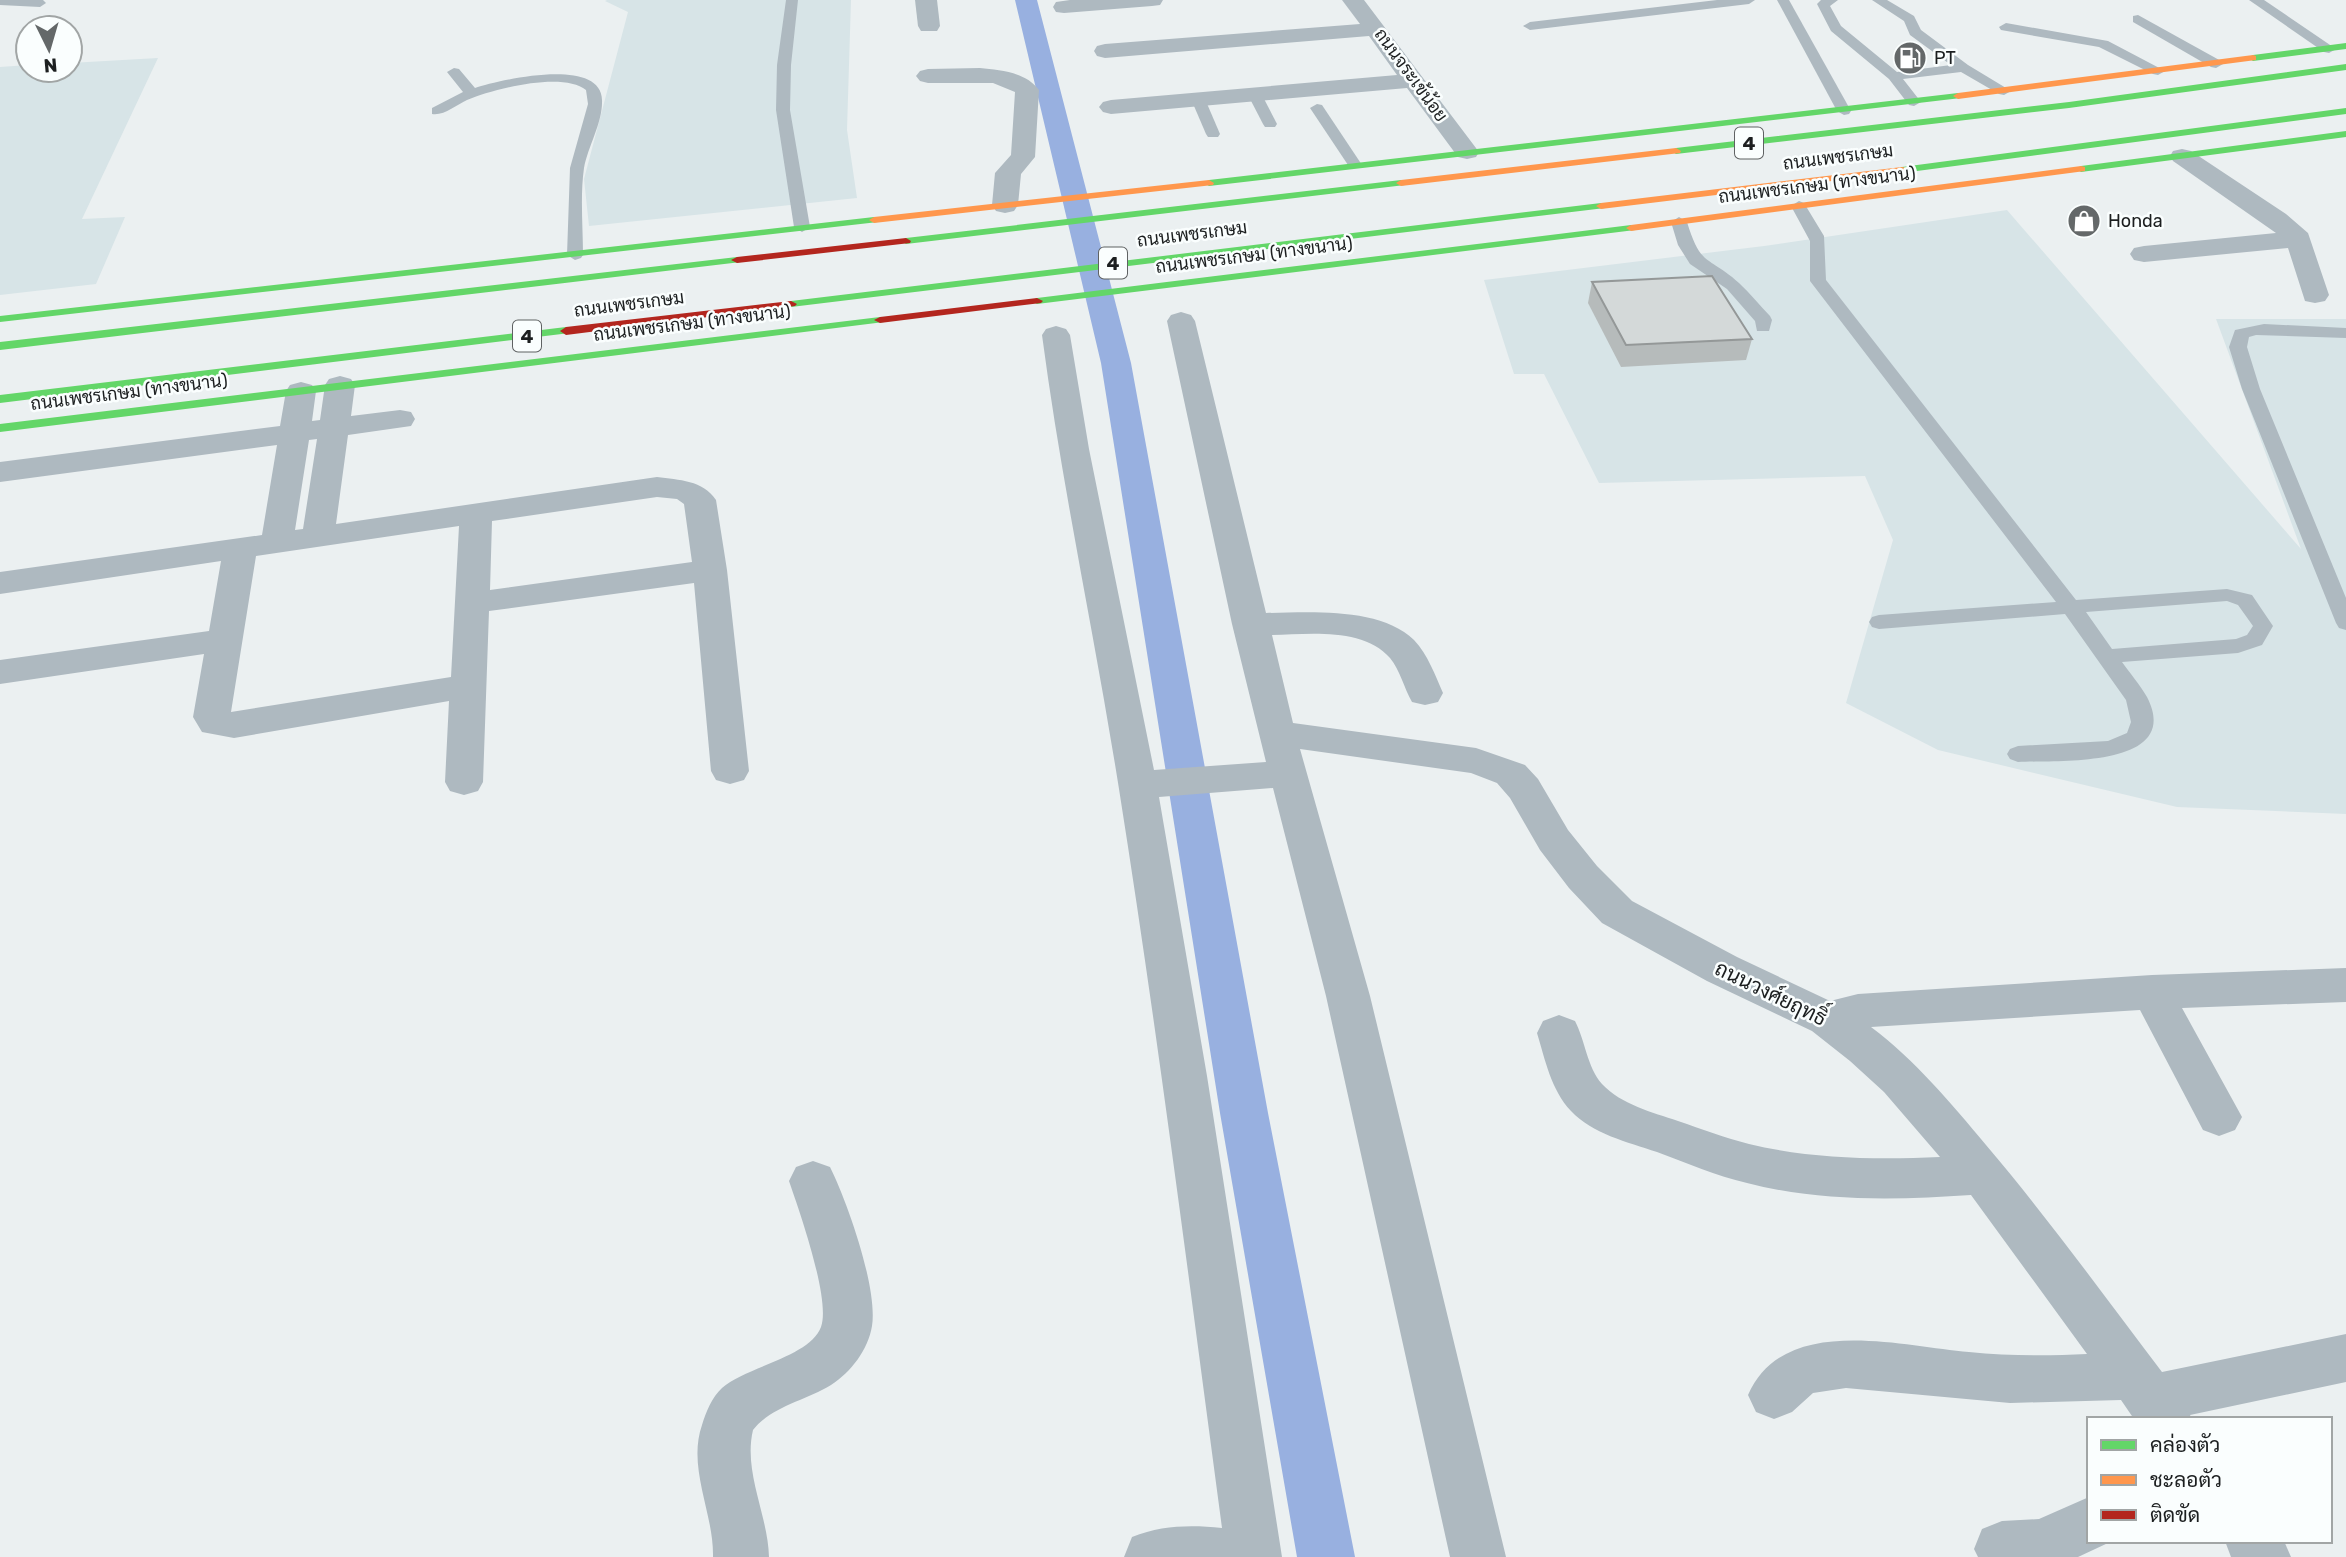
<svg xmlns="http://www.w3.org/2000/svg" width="2346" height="1557" viewBox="0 0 2346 1557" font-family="Rubik,Sarabun,sans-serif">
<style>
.built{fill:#d7e4e7}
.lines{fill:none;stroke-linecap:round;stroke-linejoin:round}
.canal{fill:#98b0e0;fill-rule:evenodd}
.lane{fill:#aeb9c0;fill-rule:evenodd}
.street{fill:#aeb9c0;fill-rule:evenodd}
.fast{fill:#63d668;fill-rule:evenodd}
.slow{fill:#ff974d;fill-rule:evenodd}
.jam{fill:#b3261e;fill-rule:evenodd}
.wall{fill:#b6bbbb}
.building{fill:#d4d9d9;stroke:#949898;stroke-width:2}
.labels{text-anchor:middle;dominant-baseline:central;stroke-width:5;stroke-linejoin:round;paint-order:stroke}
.far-poi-label{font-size:18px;fill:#1c1f20;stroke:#fafefe;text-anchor:start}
.far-street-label{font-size:18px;fill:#1c1f20;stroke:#fafefe}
.shield{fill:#fafefe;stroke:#5f6263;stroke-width:2}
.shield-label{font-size:19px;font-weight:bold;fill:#1c1f20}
.street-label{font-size:21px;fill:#1c1f20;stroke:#fafefe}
</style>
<rect width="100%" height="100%" fill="#ebf0f1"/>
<!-- built -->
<g class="built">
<path d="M607 0H851L847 130 857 198 589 226 584 179 628 12 605 1Z"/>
<path d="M158 58 82 219 125 217 96 284 0 295V67L28 65V70H70V63Z"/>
<path d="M2007 210 2301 549 2216 319H2346V814L2177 807 1938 750 1846 703 1893 540 1865 476 1599 483 1544 374H1514L1484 280 1764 246Z"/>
</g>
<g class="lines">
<!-- canal -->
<path class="canal" d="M1015 0H1037L1131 363 1268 1113 1355 1557H1297L1220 1113 1101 363Z"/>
<!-- lane -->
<g class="lane">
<path d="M0 0H43L46 3 40 7 0 5Z"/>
<path d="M786 0H798L791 65 790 110 810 227 802 232 794 227 776 110 777 65Z"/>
<path d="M1717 0H1755L1749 4 1530 30 1523 26 1530 22Z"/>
<path d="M1777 0H1789L1851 111 1849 114 1844 115 1837 111Z"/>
<path d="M1821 0H1838L1830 6 1841 26 1897 72 1951 65 1910 35 1904 21 1872 0H1887L1914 16 1921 30 1968 65 2011 91 2004 95 1999 94 1961 72 1903 79 1921 102 1914 106 1909 105 1889 79 1831 31 1817 4Z"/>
<path d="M2249 0H2264L2336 49 2329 53 2324 52Z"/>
<path d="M2138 15 2221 61 2223 64 2216 68 2211 67 2133 22V16Z"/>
<path d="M2006 23 2108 41 2165 71 2158 75 2153 74 2099 47 2001 30 1999 27Z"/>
<path d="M454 68 459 69 475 88C499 80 601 56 602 100 603 122 588 146 584 168 580 196 583 227 583 255L581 258 575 260 567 255 570 168 588 104 586 90C563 71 493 89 467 100 456 105 444 116 432 114V108L463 92 447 72Z"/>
<path d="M1255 91 1262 95 1277 124 1275 127H1265L1263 124 1248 95Z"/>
<path d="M1198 95 1205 99 1220 134 1218 137H1208L1206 134 1191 99Z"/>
<path d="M1317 104 1322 105 1362 165 1360 168H1350L1310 108Z"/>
<path d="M1799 201 1804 203 1824 236 1826 280 2076 600 2227 589 2252 595 2273 626 2262 645 2238 653 2122 662C2130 673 2140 685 2147 697 2184 769 2056 760 2018 762L2010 759 2007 754 2010 749 2018 746 2108 741 2127 733 2131 722 2126 700 2065 614 1879 629 1872 627 1869 622 1872 617 1879 615 2056 602 1810 281V241L1791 206ZM2227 601 2238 605 2253 626 2247 635 2236 639 2112 649 2086 612Z"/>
<path d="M1679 217 1687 222C1701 268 1708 255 1739 283 1750 293 1760 306 1770 316L1772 320 1769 331H1757L1755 321 1727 289 1690 264 1678 245 1671 222Z"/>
<path d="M2264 324 2346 328V338L2256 335 2249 337 2247 347 2260 389 2346 598V630L2339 628 2336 623 2242 389 2229 347 2235 330Z"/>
</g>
<!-- street -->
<g class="street">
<path d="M915 0H937L940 26 937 31H921L918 26Z"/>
<path d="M1070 0H1163L1160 5 1152 6 1064 13 1056 12 1053 7 1056 2Z"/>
<path d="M1342 0H1364L1479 152 1476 157 1467 159 1458 157 1407 88 1111 114 1103 112 1099 107 1103 102 1111 100 1397 75 1369 36 1105 58 1097 56 1094 51 1097 46 1105 44 1360 24Z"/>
<path d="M980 68C1000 70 1026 72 1039 90L1035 157 1021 174 1018 205 1014 211 1005 213 996 211 992 205 995 173 1011 155 1015 92 993 83H928L920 81 916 76 920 71 928 69Z"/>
<path d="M2182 149 2191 151 2286 214 2308 233 2329 295 2325 301 2315 303 2305 301 2288 248 2144 262 2134 260 2130 254 2134 248 2144 246 2276 233 2173 161 2170 156 2173 151Z"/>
<path d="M1181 312 1191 315 1195 321 1266 613C1310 612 1381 607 1414 640 1428 655 1435 675 1443 693L1438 702 1425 705 1412 702C1404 688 1400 670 1390 658 1364 627 1308 634 1272 635L1293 723 1476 748 1525 765 1538 779 1568 830 1597 866 1632 901 1737 957 1830 1001 1858 994 2152 975 2346 968V1002L2182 1008 2242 1117 2235 1130 2219 1136 2203 1130 2140 1010 1871 1027C1915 1060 1951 1103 1986 1145 2048 1218 2105 1297 2162 1372L2346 1334V1382L2190 1415 2192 1419H2134L2121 1400 2010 1403 1846 1388 1813 1393 1792 1412 1774 1419 1756 1412 1748 1395C1784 1313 1900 1346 1969 1352 2008 1356 2048 1356 2087 1354L1971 1195C1897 1200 1820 1202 1747 1183 1716 1176 1687 1163 1657 1152 1627 1142 1593 1134 1571 1111 1551 1090 1545 1059 1537 1033L1543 1021 1559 1015 1575 1021C1585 1040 1587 1067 1602 1084 1622 1105 1652 1112 1678 1121 1702 1129 1725 1138 1749 1144 1811 1159 1877 1160 1940 1157L1884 1092 1850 1061 1812 1031 1707 981 1602 923 1569 888 1540 850 1510 798 1497 783 1471 773 1300 749 1370 996 1506 1557H1450L1326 996 1273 788 1159 797 1207 1076 1282 1557H1124L1132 1537C1162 1525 1191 1525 1222 1528 1189 1281 1158 1035 1119 789 1095 637 1062 487 1042 335L1046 329 1056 326 1066 329 1070 335 1089 449 1154 770 1266 762 1232 624 1167 321 1171 315Z"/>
<path d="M340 376 351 379 355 385 351 416 400 410 411 412 415 419 411 426 348 435 336 524 657 477C679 480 703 480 716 500L727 570 749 771 744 780 730 784 716 780 711 771 694 583 489 611 483 782 478 791 464 795 450 791 445 782 449 701 234 738 202 732 193 717 204 654 0 684V660L209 631 221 561 0 594V572L262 535 277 445 0 482V462L280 426 286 391 290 385 301 382 312 385 316 391 312 421 320 420 325 385 329 379ZM317 439 303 529 295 530 309 440ZM657 497 677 499 684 504 692 562 490 590 492 521ZM459 526 451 677 231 712 256 556Z"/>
<path d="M813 1161 830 1167C847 1201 878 1288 872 1326 868 1350 851 1372 831 1385 805 1401 772 1406 753 1430 743 1472 768 1515 769 1557H713C714 1513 687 1468 702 1425 706 1412 712 1397 722 1388 745 1367 810 1357 821 1327 831 1300 799 1210 789 1181L796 1167Z"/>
<path d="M2089 1497V1541L2108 1543 2078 1557H1978L1974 1549 1982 1529 2002 1521 2039 1519Z"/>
<path d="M2225 1541H2284L2291 1557H2231Z"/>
</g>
<!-- fast -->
<g class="fast">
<path d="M2346 43V49L2253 61 2248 58 2253 55Z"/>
<path d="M2346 64V70L2069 108 1676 154 1671 151 1676 148 2069 102Z"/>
<path d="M1958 93 1963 96 1961 98 1209 186 1204 183 1209 180Z"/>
<path d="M2346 108V114L1902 173 1897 170 1902 167Z"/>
<path d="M2346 131V137L2081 172 2076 169 2081 166Z"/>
<path d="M1401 180 1406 183 1405 185 906 244 901 241 906 238Z"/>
<path d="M1601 203 1606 206 1605 208 791 307 785 304 791 301Z"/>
<path d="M874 217 879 220 878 222 0 322V316Z"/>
<path d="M1631 225 1636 228 1635 230 1037 304 1031 301 1037 298Z"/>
<path d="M737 257 743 260 741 262 0 350V342Z"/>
<path d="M880 317 886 320 884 322 0 432V424Z"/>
<path d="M566 327 572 331 570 333 0 403V395Z"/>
</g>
<!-- slow -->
<g class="slow">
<path d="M2253 55 2256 56V60L1958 99 1953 96 1958 93Z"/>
<path d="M1676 148 1681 151 1680 153 1401 186 1396 183 1401 180Z"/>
<path d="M2081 166 2085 167V171L1631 231 1626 228 1631 225Z"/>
<path d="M1902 167 1906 168V172L1601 209 1596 206 1601 203Z"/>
<path d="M1209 180 1214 183 1213 185 874 223 869 220 874 217Z"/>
</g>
<!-- jam -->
<g class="jam">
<path d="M906 238 911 241 910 243 737 263 731 260 737 257Z"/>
<path d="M1037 298 1043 301 1041 303 880 323 874 320 880 317Z"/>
<path d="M791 301 797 304 795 306 566 335 560 331 566 327Z"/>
</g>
</g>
<!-- wall -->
<path class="wall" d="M1592 282 1752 339 1746 360 1621 367 1588 303Z"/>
<!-- building -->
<path class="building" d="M1712 276 1752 339 1626 345 1592 282Z"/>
<!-- icons -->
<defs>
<symbol id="fuel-disc" viewBox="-11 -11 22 22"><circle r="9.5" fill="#646869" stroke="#fafefe"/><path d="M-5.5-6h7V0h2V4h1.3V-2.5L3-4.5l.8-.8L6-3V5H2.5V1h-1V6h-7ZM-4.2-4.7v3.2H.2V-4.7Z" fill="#fff"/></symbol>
<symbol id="shop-disc" viewBox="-11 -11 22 22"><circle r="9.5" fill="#646869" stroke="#fafefe"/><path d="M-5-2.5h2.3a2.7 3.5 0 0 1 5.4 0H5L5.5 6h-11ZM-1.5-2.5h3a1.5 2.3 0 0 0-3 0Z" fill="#fff"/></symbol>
</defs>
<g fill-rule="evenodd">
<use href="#fuel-disc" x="1891" y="39" width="38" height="38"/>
<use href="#shop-disc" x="2065" y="202" width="38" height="38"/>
</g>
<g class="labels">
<!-- far-poi labels -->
<g class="far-poi-label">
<text x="1934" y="58">PT</text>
<text x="2108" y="221">Honda</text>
</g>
<!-- far-street labels -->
<g class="far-street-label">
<text transform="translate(1411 75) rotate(54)">ถนนจระเข้น้อย</text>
<text transform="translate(1838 157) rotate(-7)">ถนนเพชรเกษม</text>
<text transform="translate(1817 185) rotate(-7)">ถนนเพชรเกษม (ทางขนาน)</text>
<text transform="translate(1192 234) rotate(-7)">ถนนเพชรเกษม</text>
<text transform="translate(1254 255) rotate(-7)">ถนนเพชรเกษม (ทางขนาน)</text>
<text transform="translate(629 304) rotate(-7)">ถนนเพชรเกษม</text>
<text transform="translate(692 323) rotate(-7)">ถนนเพชรเกษม (ทางขนาน)</text>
<text transform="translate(129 392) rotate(-7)">ถนนเพชรเกษม (ทางขนาน)</text>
</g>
<!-- shield labels -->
<g class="shield">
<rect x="1735" y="127.5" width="28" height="31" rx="5"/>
<rect x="1099" y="247.5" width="28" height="31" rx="5"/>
<rect x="513" y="320.5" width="28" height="31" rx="5"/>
</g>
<g class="shield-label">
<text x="1749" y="143">4</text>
<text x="1113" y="263">4</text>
<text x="527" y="336">4</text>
</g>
<!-- street labels -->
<g class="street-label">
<text transform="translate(1771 993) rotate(26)">ถนนวงศ์ยฤทธิ์</text>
</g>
</g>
<!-- legend -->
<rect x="2087" y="1417" width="245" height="126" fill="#fafefe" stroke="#a1a5a5" stroke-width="2"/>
<rect x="2101" y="1440" width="35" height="10" fill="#63d668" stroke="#a1a5a5" stroke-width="2"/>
<text x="2150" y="1452" font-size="21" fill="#1c1f20">คล่องตัว</text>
<rect x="2101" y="1475" width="35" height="10" fill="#ff974d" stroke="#a1a5a5" stroke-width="2"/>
<text x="2150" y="1487" font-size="21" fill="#1c1f20">ชะลอตัว</text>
<rect x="2101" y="1510" width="35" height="10" fill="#b3261e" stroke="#a1a5a5" stroke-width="2"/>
<text x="2150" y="1522" font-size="21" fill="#1c1f20">ติดขัด</text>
<!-- north arrow -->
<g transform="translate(49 49) rotate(175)"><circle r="33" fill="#fafefe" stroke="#a1a5a5" stroke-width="2"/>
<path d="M0-5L12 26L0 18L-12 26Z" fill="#646869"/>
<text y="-10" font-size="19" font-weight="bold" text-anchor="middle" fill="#1c1f20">N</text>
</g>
</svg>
